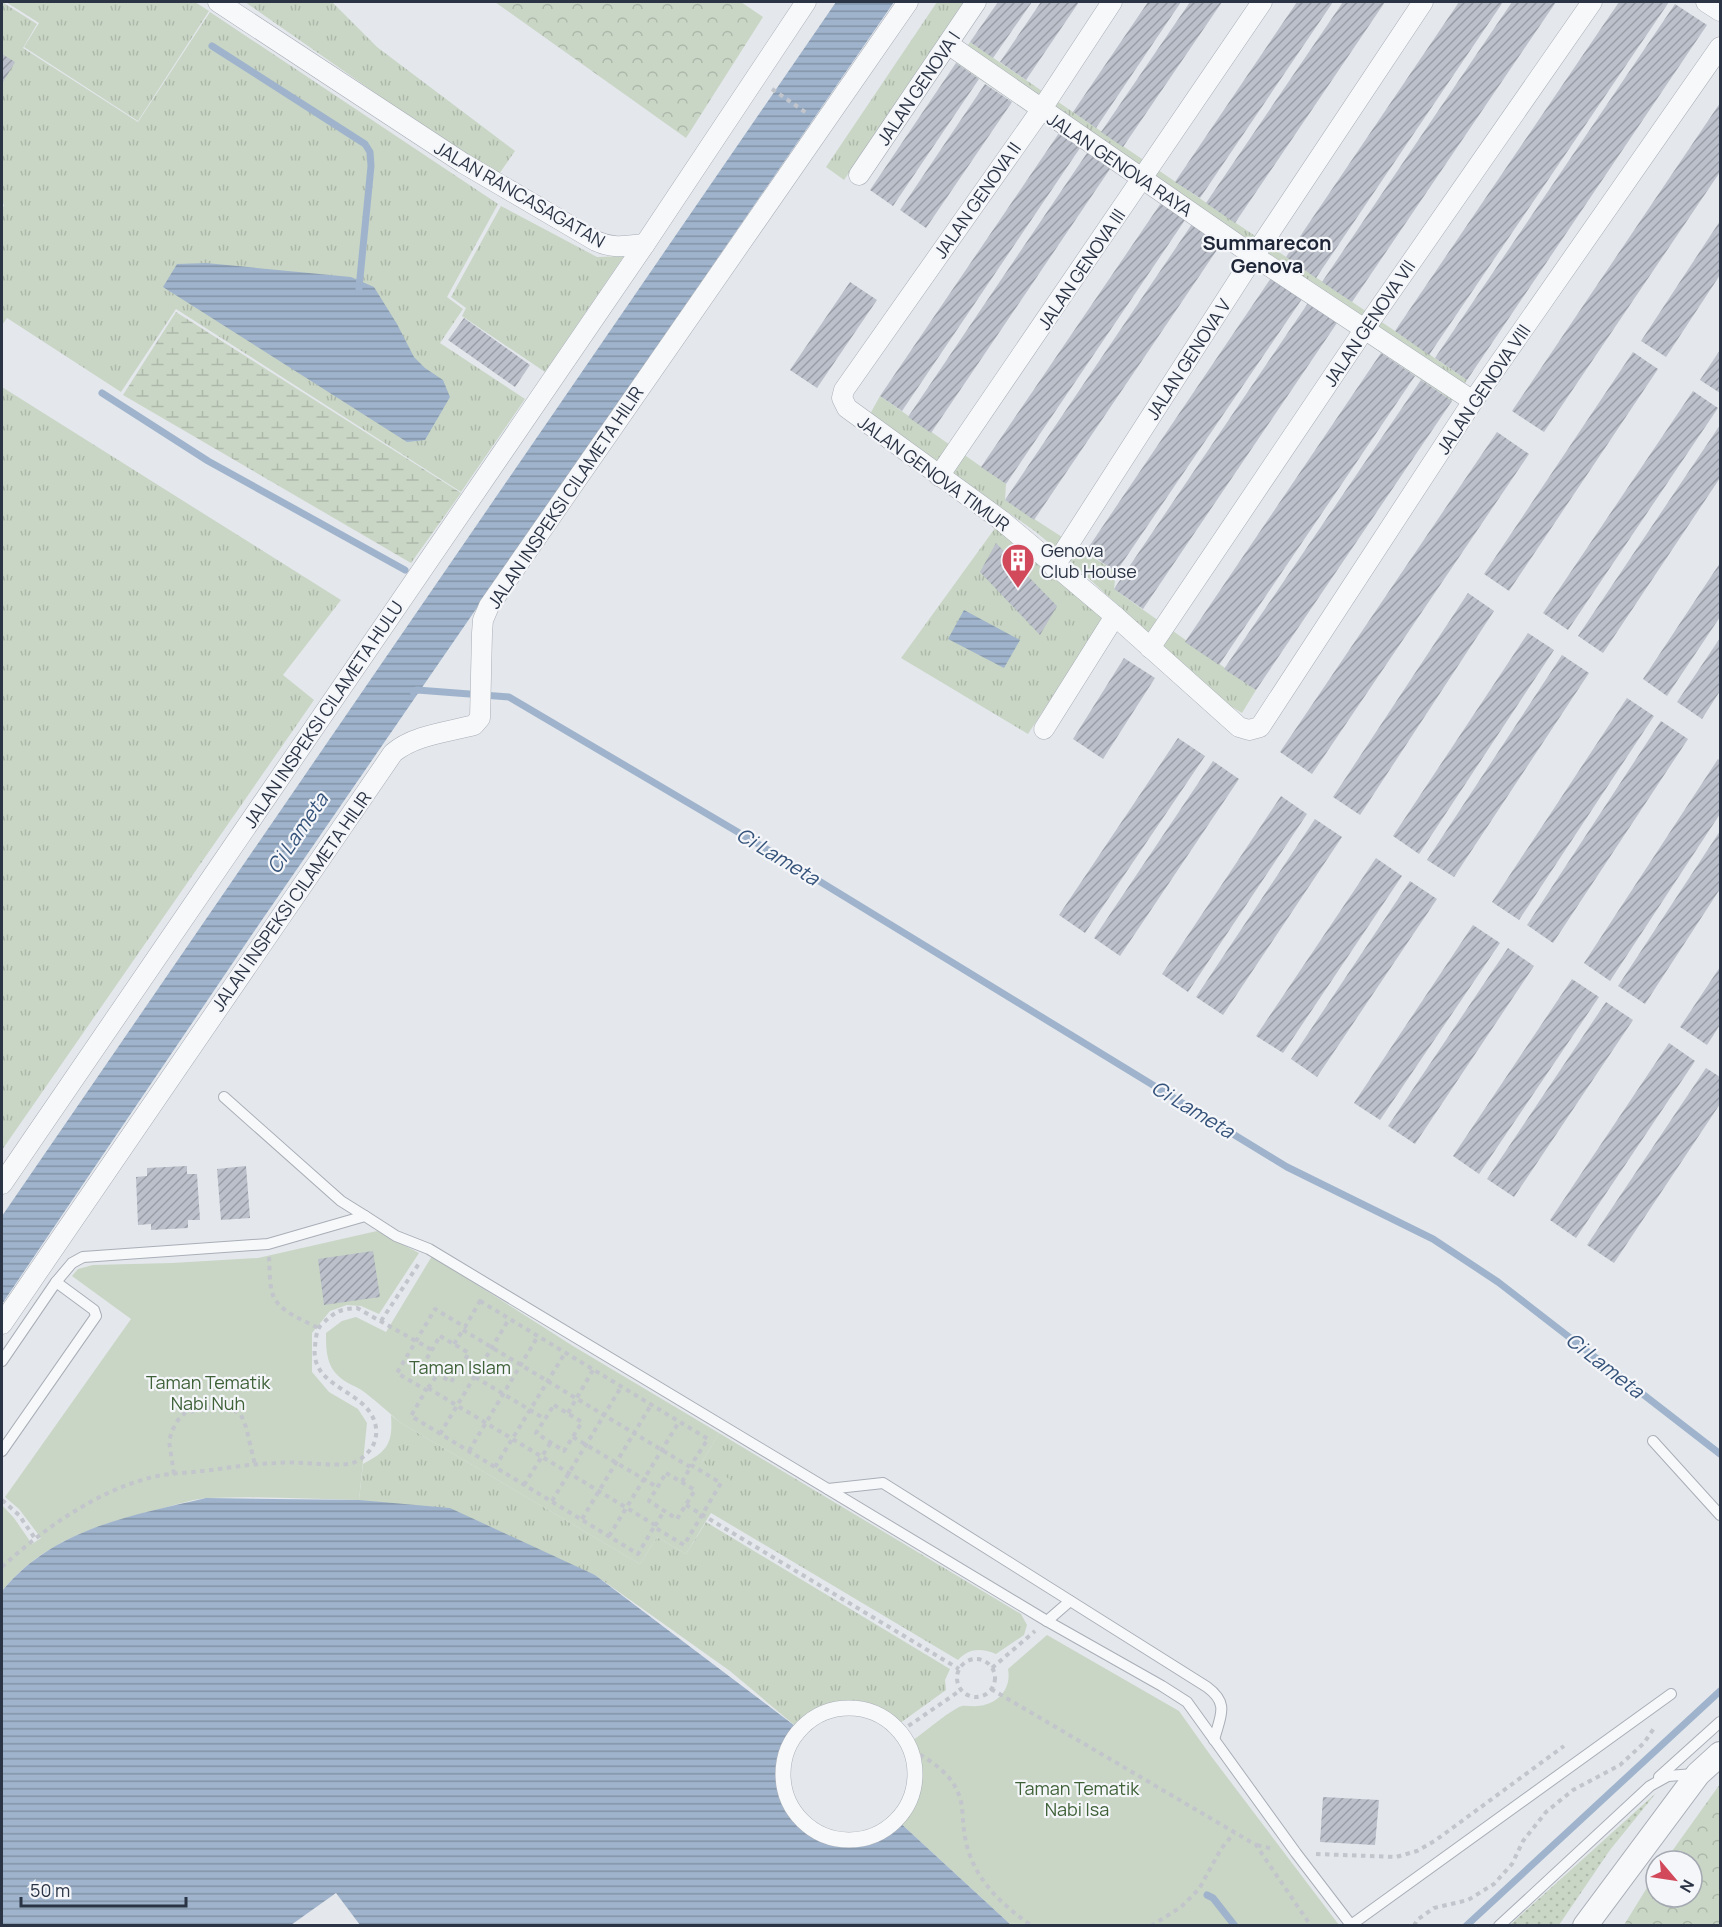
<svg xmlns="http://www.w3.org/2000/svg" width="1722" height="1927" viewBox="0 0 1722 1927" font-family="Manrope,sans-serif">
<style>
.grass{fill:url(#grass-tufts)}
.forest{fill:url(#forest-crowns)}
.wetland{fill:url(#wetland-marsh)}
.park{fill:#c9d6c5}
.garden{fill:url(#garden-dots)}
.water{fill:url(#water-rules)}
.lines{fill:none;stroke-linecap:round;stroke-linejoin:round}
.stream{stroke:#9fb4cc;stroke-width:7}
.building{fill:url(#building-hatch)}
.service-casing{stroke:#a9aeb7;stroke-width:12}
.pedestrian-casing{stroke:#a9aeb7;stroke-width:16}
.minor-casing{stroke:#a9aeb7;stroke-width:21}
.tertiary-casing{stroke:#a9aeb7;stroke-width:26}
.path{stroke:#c2c5cb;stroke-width:4;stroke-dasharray:4.5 4.5;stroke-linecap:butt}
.service{stroke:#f7f8fa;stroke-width:10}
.pedestrian{stroke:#f7f8fa;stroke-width:15}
.minor{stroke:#f7f8fa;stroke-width:20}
.tertiary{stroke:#f7f8fa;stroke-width:24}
.labels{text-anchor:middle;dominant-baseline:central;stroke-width:4.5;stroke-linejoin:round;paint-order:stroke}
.street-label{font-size:18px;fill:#2b3445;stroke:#f4f6f9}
.poi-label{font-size:18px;fill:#2b3445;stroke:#f4f6f9;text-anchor:start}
.park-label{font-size:18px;fill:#3f6138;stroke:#f4f6f9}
.neighbourhood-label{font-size:20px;font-weight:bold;fill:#1d2536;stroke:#f4f6f9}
.water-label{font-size:20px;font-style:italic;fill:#34527a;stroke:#f4f6f9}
</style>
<defs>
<pattern id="grass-tufts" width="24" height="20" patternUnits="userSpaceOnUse" patternTransform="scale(1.5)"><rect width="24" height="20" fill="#c9d6c5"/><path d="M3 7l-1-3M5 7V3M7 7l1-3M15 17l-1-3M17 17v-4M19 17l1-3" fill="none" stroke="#adb8ab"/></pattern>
<pattern id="forest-crowns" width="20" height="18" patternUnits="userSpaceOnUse" patternTransform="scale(1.5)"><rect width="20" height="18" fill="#c9d6c5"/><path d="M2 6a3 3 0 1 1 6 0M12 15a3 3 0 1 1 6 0" fill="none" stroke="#adb8ab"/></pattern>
<pattern id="wetland-marsh" width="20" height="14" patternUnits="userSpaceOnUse" patternTransform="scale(1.5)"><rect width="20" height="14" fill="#c9d6c5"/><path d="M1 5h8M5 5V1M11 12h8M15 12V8" fill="none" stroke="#adb8ab"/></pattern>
<pattern id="garden-dots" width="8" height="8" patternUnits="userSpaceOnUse" patternTransform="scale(1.5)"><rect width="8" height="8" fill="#c9d6c5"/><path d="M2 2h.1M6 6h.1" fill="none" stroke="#adb8ab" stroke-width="1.8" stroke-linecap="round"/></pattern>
<pattern id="water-rules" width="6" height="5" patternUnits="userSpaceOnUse" patternTransform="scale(1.5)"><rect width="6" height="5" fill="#9fb4cc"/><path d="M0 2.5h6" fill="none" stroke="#8293a7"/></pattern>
<pattern id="building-hatch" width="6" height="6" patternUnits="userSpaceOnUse" patternTransform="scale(1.5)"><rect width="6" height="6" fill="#bbc0ca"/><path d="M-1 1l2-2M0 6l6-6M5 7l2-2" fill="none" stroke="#989da6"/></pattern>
</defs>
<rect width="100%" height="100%" fill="#e4e7ec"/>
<!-- grass -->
<g class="grass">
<path d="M2 2 37 24 23 48 138 122 210 12 498 204 447 297 463 309 440 343 525 399 461 492 176 309 121 392 7 318 2 325V209L4 205 2 203Z"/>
<path d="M6 2H195L209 11 138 121 24 47 39 23Z"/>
<path d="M245 2H332L377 47 515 151 499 174 474 162Z"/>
<path d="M937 2H967L844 180 826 167Z"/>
<path d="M970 42 1467 380 1452 401 956 63Z"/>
<path d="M501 206 597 257 624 256 545 372 462 316 466 308 451 297Z"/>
<path d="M2 387 341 600 283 675 314 700 2 1150Z"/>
<path d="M880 396 1006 484 1005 500 1116 572 1114 589 1256 690 1242 713 1219 699 1069 560 1036 532 870 414Z"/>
<path d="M998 524 1103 619 1028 734 901 658Z"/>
<path d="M391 1415 401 1423 640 1564 657 1537 686 1554 706 1522 950 1669 945 1680 946 1690 896 1726C868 1699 826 1703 799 1729L730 1671 595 1575 359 1500 363 1464C388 1451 393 1443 391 1415Z"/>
<path d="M719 1433 1021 1614 1027 1625 1024 1635 996 1654C981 1648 969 1648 958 1660L711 1513 702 1462Z"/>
</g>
<!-- forest -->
<g class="forest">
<path d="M495 2H741L763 17 686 138Z"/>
<path d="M1720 1784V1925H1624L1656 1873V1897H1692V1861H1665Z"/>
</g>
<!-- wetland -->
<path class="wetland" d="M176 312 461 493 411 563 123 395Z"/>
<!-- park -->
<g class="park">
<path d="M377 1231 419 1253 379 1314 361 1306 347 1305 330 1311 312 1333V1372L329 1392 358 1409 367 1423 359 1500C309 1499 258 1496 209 1498 193 1499 175 1505 160 1509 98 1524 43 1541 2 1591V1505L14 1518 32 1544 41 1538 19 1509 5 1497 131 1319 72 1276 78 1269 93 1265 172 1263 258 1258Z"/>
<path d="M432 1256 573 1346 719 1433 702 1462 731 1480 686 1554 657 1537 640 1564 401 1423C390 1414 380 1404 368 1395 363 1390 354 1386 348 1383 327 1371 326 1355 326 1333L342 1321 356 1317 386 1332Z"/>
<path d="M1047 1635 1179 1711 1211 1756 1339 1925H1011L897 1820C915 1793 920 1775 909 1743 925 1732 941 1717 959 1707 964 1704 971 1707 977 1706 997 1705 1012 1689 1008 1669Z"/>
</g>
<!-- garden -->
<path class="garden" d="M1656 1793 1610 1850 1559 1925H1510Z"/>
<!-- water -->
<g class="water">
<path d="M836 2H894L253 933 2 1304V1216Z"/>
<path d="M206 263 351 277 374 287 397 324 414 357 425 368 443 380 450 397 425 440 407 442 163 287 177 264Z"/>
<path d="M964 610 1020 640 1004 668 948 639Z"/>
<path d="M206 1498 359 1500 450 1508 595 1575 799 1729C770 1766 782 1820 828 1836 838 1840 849 1842 860 1840 874 1836 886 1828 897 1820L1011 1925H360L336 1893 291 1925H2V1591C54 1528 130 1516 206 1498Z"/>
</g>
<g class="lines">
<!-- stream -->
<g class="stream">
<path d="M212 46 365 144 370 152 371 166 359 288"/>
<path d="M102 393 208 461 405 570"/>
<path d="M413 692 417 690 509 697 770 851 1287 1167 1433 1239 1498 1282 1720 1454"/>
<path d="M1207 1895 1213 1898 1235 1926"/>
<path d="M1466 1926 1720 1691"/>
</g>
</g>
<!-- building -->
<g class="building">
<path d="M998 2H1032L993 58 970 42Z"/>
<path d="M1041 2H1079L1026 80 1000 62Z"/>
<path d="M1148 2H1181L1096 128 1073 112Z"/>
<path d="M1190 2H1222L1123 147 1101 132Z"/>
<path d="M1297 2H1333L1200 198 1175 182Z"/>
<path d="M1343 2H1385L1235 223 1206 203Z"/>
<path d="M1459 2H1503L1316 278 1286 257Z"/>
<path d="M1512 2H1556L1352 302 1322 282Z"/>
<path d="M1619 2H1669L1429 355 1395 331Z"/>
<path d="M1675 4 1707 25 1467 380 1435 358Z"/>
<path d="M2 54 15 62 2 84Z"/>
<path d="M956 63 979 79 893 206 870 190Z"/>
<path d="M985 84 1012 102 926 228 900 210Z"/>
<path d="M1720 103V172L1544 432 1512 411Z"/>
<path d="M1059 133 1080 148 902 411 880 396Z"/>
<path d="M1087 153 1110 169 931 433 908 417Z"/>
<path d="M1161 203 1185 220 1006 484 981 467Z"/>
<path d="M1720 221V275L1666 357 1641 341Z"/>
<path d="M1192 224 1221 244 1034 520 1005 500Z"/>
<path d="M1271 278 1302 299 1116 572 1086 551Z"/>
<path d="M850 282 877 300 817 388 790 370Z"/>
<path d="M1308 303 1337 323 1143 609 1114 589Z"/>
<path d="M464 318 530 365 515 387 448 340Z"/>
<path d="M1720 350V393L1700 380Z"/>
<path d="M1633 352 1658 369 1509 591 1484 574Z"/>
<path d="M1381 353 1415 376 1219 665 1185 642Z"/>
<path d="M1421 380 1452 401 1256 690 1224 669Z"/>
<path d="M1693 391 1718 408 1568 630 1543 613Z"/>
<path d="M1720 425V478L1603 653 1578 636Z"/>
<path d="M1497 432 1529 454 1312 774 1280 752Z"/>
<path d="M996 543 1057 606 1040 635 980 572Z"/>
<path d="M1720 563V617L1667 696 1643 679Z"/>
<path d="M1468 593 1494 611 1360 815 1333 797Z"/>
<path d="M1528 633 1554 650 1419 854 1393 836Z"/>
<path d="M1720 638V691L1702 719 1677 702Z"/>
<path d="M1562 655 1589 673 1454 877 1427 860Z"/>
<path d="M1124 658 1155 678 1103 759 1073 739Z"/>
<path d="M1627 698 1654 716 1519 920 1492 902Z"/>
<path d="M1661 721 1688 739 1553 943 1527 925Z"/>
<path d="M1178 738 1205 756 1085 933 1059 915Z"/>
<path d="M1718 759 1720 761V814L1610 981 1584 963Z"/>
<path d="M1213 761 1239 779 1120 956 1094 938Z"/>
<path d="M1281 796 1307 814 1188 992 1162 974Z"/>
<path d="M1315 819 1342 837 1223 1015 1196 997Z"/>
<path d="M1720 831V889L1645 1004 1618 986Z"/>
<path d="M1376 858 1402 876 1283 1053 1256 1036Z"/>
<path d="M1410 881 1437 899 1317 1077 1291 1059Z"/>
<path d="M1473 925 1500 943 1380 1120 1354 1103Z"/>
<path d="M1508 948 1534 966 1415 1144 1388 1126Z"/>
<path d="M1720 967V1025L1707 1045 1680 1027Z"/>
<path d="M1572 979 1599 997 1479 1174 1453 1156Z"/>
<path d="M1606 1002 1633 1020 1514 1197 1487 1179Z"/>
<path d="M1669 1043 1695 1061 1576 1238 1550 1220Z"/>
<path d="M1706 1068 1720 1077V1104L1614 1263 1587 1245Z"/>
<path d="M187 1166V1174H197L200 1220H188V1228L151 1230V1224L138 1225 136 1177 147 1176V1168Z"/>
<path d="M246 1166 250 1218 221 1220 217 1169Z"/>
<path d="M373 1251 380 1297 324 1305 318 1259Z"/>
<path d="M1323 1797 1379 1800 1375 1845 1320 1842Z"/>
</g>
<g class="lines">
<defs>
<g id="service">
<path d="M224 1097 341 1201 365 1216"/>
<path d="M2 1361 56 1282 72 1263 83 1257 268 1244 365 1216 396 1236 429 1249 1047 1621 1162 1686 1187 1702 1296 1853 1351 1925 1671 1694"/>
<path d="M1653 1441 1720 1515"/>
<path d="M2 1451 96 1316 94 1310 56 1282"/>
<path d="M828 1489 883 1483 1207 1687C1230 1704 1220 1716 1214 1740"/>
<path d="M1047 1621 1070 1601"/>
<path d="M1659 1777 1720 1722"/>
<path d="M1499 1926 1650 1786 1668 1776 1694 1774"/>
</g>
<circle id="pedestrian" cx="849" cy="1774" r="66"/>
<g id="minor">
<path d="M218 2 463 163 596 241C613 249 626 246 645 244"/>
<path d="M1112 2 1041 110 844 390 842 398 847 408 1001 520 1115 616 1239 727 1249 730 1260 727 1473 401 1720 47"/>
<path d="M1706 2 1720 11"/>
<path d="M948 44 1254 256 1473 401"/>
<path d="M859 175 976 2"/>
<path d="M939 476 1262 2"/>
<path d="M1054 567 1254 256 1423 2"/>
<path d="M1150 648 1364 330 1592 2"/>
<path d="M1044 729 1115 616"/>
<path d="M2 1184 645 244 806 2"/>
<path d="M2 1324 393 753C414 735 448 732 474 725L480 718 482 633 483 620 489 606 908 2"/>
</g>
<path id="tertiary" d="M1585 1926 1698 1774 1720 1754"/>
</defs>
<!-- service casing -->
<use href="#service" class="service-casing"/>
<!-- pedestrian casing -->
<use href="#pedestrian" class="pedestrian-casing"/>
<!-- minor casing -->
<use href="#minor" class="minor-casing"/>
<!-- tertiary casing -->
<use href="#tertiary" class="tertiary-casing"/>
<!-- path -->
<g class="path">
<path d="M772 89 808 114"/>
<path d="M269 1257C270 1269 269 1284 273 1295 279 1312 304 1320 318 1328"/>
<path d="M480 1301 708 1439 691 1465 721 1483 684 1545 654 1527 638 1554 411 1416 426 1390 397 1373 435 1309 465 1327Z"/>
<path d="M381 1321 420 1262"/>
<path d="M463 1330 690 1467"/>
<path d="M440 1336 469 1353 451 1382 423 1365Z"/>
<path d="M454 1344 463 1330"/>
<path d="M460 1368 545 1419"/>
<path d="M428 1388 655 1525"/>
<path d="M428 1388 438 1374"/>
<path d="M554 1405 582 1422 564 1451 536 1433Z"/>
<path d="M568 1413 593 1370"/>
<path d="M440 1434 509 1319"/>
<path d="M573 1437 657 1487"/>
<path d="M469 1451 538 1336"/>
<path d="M495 1467 565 1353"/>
<path d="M666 1473 695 1490 677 1519 649 1501Z"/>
<path d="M174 1474 169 1441 172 1431 178 1420 185 1413 223 1405 231 1408 241 1415 246 1427 255 1465"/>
<path d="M682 1482 691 1466"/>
<path d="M524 1485 551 1442"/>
<path d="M2 1500 19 1515 34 1537"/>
<path d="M552 1501 621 1387"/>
<path d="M686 1505 959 1669"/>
<path d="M582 1519 651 1405"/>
<path d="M655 1526 664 1511"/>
<path d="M609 1536 679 1422"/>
<path d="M2 1567C43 1529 98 1490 153 1477 169 1473 187 1473 203 1471 227 1468 251 1464 275 1463 300 1461 324 1466 348 1464 357 1463 365 1456 370 1450 375 1444 377 1435 376 1428 371 1389 309 1390 315 1346 316 1339 316 1330 321 1325 334 1313 338 1309 357 1308L432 1350"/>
<circle cx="976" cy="1678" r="19"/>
<path d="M992 1668 1035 1631"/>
<path d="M991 1689 1256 1845 1311 1926"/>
<path d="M901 1731 961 1690"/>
<path d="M912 1750C935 1763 958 1778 962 1807 963 1823 964 1838 969 1853 980 1885 1005 1907 1032 1926"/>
<path d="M1257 1845 1273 1849"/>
<path d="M1316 1854 1396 1857 1417 1851 1436 1840 1564 1746"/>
<path d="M1151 1926 1181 1907 1199 1889 1221 1849 1234 1833"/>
<path d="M1414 1926 1417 1920 1434 1908 1468 1900 1494 1884 1512 1864 1523 1841 1546 1812 1573 1790 1620 1765 1644 1743 1654 1728"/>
</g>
<!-- service -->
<use href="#service" class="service"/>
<!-- pedestrian -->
<use href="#pedestrian" class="pedestrian"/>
<!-- minor -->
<use href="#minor" class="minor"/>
<!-- tertiary -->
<use href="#tertiary" class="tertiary"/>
</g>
<!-- icons -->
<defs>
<symbol id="building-pin" viewBox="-11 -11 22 30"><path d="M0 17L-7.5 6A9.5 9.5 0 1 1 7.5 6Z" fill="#d1495b" stroke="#f4f6f9"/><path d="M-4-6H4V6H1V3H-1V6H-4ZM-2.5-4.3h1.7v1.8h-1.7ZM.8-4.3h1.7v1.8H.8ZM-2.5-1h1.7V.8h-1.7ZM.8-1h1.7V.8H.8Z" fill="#fff"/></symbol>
</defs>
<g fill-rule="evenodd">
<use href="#building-pin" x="999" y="541" width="38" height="52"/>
</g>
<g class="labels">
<!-- street labels -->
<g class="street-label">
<text transform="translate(918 88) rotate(-56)">JALAN GENOVA I</text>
<text transform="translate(1120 164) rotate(34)">JALAN GENOVA RAYA</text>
<text transform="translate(520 194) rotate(30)">JALAN RANCASAGATAN</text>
<text transform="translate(977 200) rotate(-55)">JALAN GENOVA II</text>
<text transform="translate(1081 269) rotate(-56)">JALAN GENOVA III</text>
<text transform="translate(1369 323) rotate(-56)">JALAN GENOVA VII</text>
<text transform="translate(1188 359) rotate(-57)">JALAN GENOVA V</text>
<text transform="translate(1483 389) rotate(-56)">JALAN GENOVA VIII</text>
<text transform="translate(934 473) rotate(36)">JALAN GENOVA TIMUR</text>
<text transform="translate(565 497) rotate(-56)">JALAN INSPEKSI CILAMETA HILIR</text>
<text transform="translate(323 714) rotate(-56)">JALAN INSPEKSI CILAMETA HULU</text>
<text transform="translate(291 901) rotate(-55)">JALAN INSPEKSI CILAMETA HILIR</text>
</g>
<!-- poi labels -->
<g class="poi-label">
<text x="1041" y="550">Genova<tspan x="1041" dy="21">Club House</tspan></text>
</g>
<!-- park labels -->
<g class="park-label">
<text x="460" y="1367">Taman Islam</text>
<text x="208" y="1382">Taman Tematik<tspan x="208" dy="21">Nabi Nuh</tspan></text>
<text x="1077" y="1788">Taman Tematik<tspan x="1077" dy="21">Nabi Isa</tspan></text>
</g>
<!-- neighbourhood labels -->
<g class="neighbourhood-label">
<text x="1267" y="242">Summarecon<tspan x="1267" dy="23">Genova</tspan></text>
</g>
<!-- water labels -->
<g class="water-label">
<text transform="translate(297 833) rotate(-56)">Ci Lameta</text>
<text transform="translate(778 856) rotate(31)">Ci Lameta</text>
<text transform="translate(1193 1109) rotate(31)">Ci Lameta</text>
<text transform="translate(1605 1365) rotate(38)">Ci Lameta</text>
</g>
</g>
<!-- border -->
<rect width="1722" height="1927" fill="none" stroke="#2b3445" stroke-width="6"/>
<!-- north arrow -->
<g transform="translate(1674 1879) rotate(119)"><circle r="28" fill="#f4f6f9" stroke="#a4a8b1" stroke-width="1.5"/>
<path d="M0-4.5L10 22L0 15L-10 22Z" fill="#d1495b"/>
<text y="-9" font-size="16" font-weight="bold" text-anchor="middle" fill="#2b3445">N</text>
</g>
<!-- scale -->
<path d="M21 1897v9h165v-9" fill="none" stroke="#2b3445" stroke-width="3"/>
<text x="30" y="1897" font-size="18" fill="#2b3445" stroke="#f4f6f9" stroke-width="4.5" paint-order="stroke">50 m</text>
</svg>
